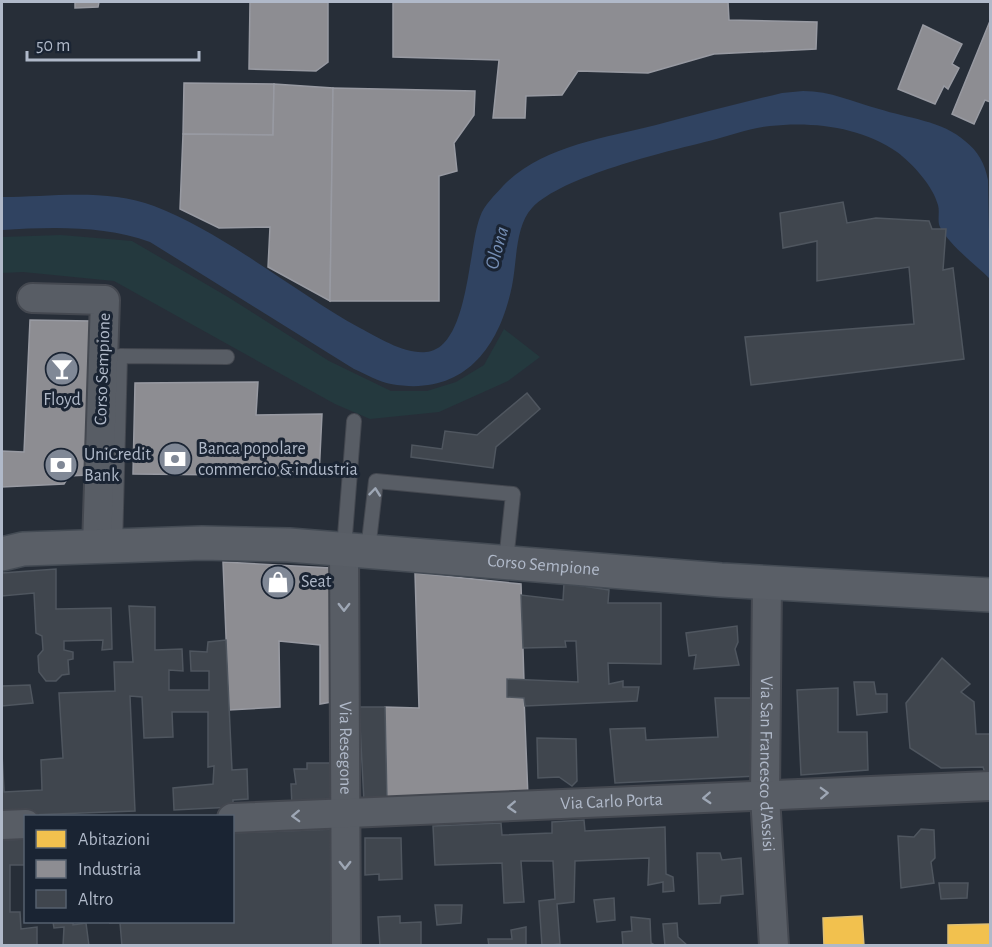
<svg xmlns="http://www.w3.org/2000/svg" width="992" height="947" viewBox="0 0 992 947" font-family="'Alegreya Sans',sans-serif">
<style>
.green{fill:#24393e}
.water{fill:#304361}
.homes{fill:#f2c14e;stroke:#debf73;stroke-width:1.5}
.industry{fill:#8d8d92;stroke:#989aa2;stroke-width:1.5}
.building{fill:#40464e;stroke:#4f565f;stroke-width:1.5}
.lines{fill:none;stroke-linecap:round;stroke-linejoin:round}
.lane-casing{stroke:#444850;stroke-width:16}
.street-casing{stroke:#444850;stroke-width:32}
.primary-casing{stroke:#444b54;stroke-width:36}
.lane{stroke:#585d65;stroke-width:14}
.street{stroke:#585d65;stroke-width:28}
.primary{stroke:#5a5f67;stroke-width:33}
.oneway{stroke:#9ea7b5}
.labels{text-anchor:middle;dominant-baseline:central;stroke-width:6;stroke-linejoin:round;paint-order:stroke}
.street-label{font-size:18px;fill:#b0b9c9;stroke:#1a2433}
.poi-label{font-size:18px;fill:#b0b9c9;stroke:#1a2433;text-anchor:start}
.water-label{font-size:20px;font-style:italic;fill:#758eb4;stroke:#1a2433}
</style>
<rect width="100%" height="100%" fill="#272e38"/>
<!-- green -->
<path class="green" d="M61 235 132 241 228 297 329 361 391 391H427L456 382 484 365 504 329 540 357 508 381 439 412 370 419 335 404 114 281 23 272 2 273V237Z"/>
<!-- water -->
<path class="water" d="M803 91C831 91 853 102 879 109 907 118 943 121 965 141 978 151 985 164 988 180L990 279C974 263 951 247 940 227 937 221 940 212 938 205 933 186 913 164 897 152 862 127 812 121 770 126 750 128 729 136 709 141 665 152 562 176 532 208 515 226 517 262 512 286 499 349 463 397 391 384 379 382 366 374 354 369L150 242C104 225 50 227 2 230V197C50 197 107 188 154 206 223 232 293 291 360 328 379 338 404 354 426 352 469 349 468 247 480 217 484 205 495 195 503 186 541 146 605 138 656 125 698 114 740 103 782 93Z"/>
<!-- homes -->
<g class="homes">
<path d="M862 916 864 946H824L823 918Z"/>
<path d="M990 924V946H948V925Z"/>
</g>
<!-- industry -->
<g class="industry">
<path d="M75 2H99L98 7 75 8Z"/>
<path d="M250 2H328V62L316 71 249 69Z"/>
<path d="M393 2H732H728L729 20 817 22 816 49 714 54 648 73 578 71 562 95 526 96 525 118H493L499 60 393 57Z"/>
<path d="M990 21V102L985 100 974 124 952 114Z"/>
<path d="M923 25 962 44 952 64 959 68 948 89 944 86 935 104 898 89Z"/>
<path d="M184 83 274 84 273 135 183 134Z"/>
<path d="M274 84 333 88 330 301 268 267 270 227 219 228 180 209 183 134 273 135Z"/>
<path d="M333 88 475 91 474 115 454 143 457 171 439 176V301H330Z"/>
<path d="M30 320 91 321 87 475 69 476 64 484 2 487V451L24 452Z"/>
<path d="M258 382 256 415 322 414 319 476 133 474 135 383Z"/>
<path d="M223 562 331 568V702L320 704V645L279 641 280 707 229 710Z"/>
<path d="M415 573 521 584 524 682 507 679V697L524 698 528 797 387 801 385 707 419 708Z"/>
</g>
<!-- building -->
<g class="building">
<path d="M843 202 847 223 876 218 929 221 932 229H946L943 270 953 268 964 359 751 385 745 337 914 324 909 267 817 281V241L783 248 780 213Z"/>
<path d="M527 393 540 409 496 447 493 468 411 457 412 445 442 449 445 431 477 435Z"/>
<path d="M56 569V609L111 608 112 649 102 650 103 640 64 641V650L73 652V659L68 660 69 674 62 675 56 681H46L39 672 38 656 43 650 42 636 36 633 34 593 2 596V573Z"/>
<path d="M564 583 609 590 608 603H661V664L608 663 609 684 623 681V687H639L637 701 525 706 524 698 507 697V679L578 682 576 641H565L566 647 523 648 521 595 563 600Z"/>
<path d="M129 606 155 607V650L182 649 183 671 169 670V690H209V671H191L190 651 207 652 208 642 226 640 232 770 247 769 248 799 233 800V807L174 810 173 788 213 784 214 766 208 767V712H172L173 737 144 738 142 697 130 696 135 811 2 816V753L4 792 42 790 41 760 63 758 59 693 115 691 114 662H133Z"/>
<path d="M737 626 738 642 735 649 739 665 694 669 696 655 689 656 686 633Z"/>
<path d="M942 658 970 684 961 692 974 702 976 734H990V775L986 776 983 767 941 768 910 748 906 703Z"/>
<path d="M854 682H874L876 694H887V712L857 715Z"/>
<path d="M30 685 33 703 2 706V686Z"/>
<path d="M838 688V732H867L868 770 801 775 797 690Z"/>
<path d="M715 698H755L757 776 615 783 610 729 645 728 646 740 718 737Z"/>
<path d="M359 707H385L387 801 364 802Z"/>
<path d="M537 738 576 739 577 781 572 786 559 777 538 778Z"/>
<path d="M307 763H334L335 803 292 806 291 784H296L294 769H307Z"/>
<path d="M584 820 585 831 665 827 666 874 673 877 674 891 663 892V882L648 885 649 858 575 861 574 902 557 904 560 944 542 946 539 901 555 899 553 861H521L524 902 504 903 502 863 435 865 433 826 501 823 502 835 552 833V822Z"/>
<path d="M335 829 338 946H122L120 923H109L232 922V833Z"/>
<path d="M921 829 934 830 935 858 931 862 934 883 901 888 898 836 914 837Z"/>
<path d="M365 838H401L402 879 379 880V874L365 875Z"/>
<path d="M26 839V865H10V912H20L21 929 37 927V946H2V840Z"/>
<path d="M697 853H720L722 860 741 858 743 894 721 896 720 903 699 904Z"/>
<path d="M939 883H968L967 898 941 899Z"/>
<path d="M614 898 615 920 597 922 594 900Z"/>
<path d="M435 905H462L461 923 437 925Z"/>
<path d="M400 916V923L421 922V946H380L378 917Z"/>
<path d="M631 917 650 919 651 943 656 946H623L622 932 632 931Z"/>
<path d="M53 922H73V925L86 923 89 946H63L64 927 54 928Z"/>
<path d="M677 923 678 937 688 946H665L663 924Z"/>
<path d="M526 927V946H489L488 939H512L511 930Z"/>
</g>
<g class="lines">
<defs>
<g id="lane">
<path d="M115 546 120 356 227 357"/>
<path d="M344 548 354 421"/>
<path d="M368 550 376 481 513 494 506 561"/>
</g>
<g id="street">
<path d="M32 298 105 300 97 546"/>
<path id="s1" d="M344 548 346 946"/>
<path id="s2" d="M767 582 765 796 774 946"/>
<path id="s3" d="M232 818 990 786"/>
<path d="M2 825 26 824"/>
</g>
<g id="primary">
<path id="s4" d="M2 554 23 549 202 543 289 545 721 580 990 595"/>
</g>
</defs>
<!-- lane casing -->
<use href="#lane" class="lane-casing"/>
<!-- street casing -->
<use href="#street" class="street-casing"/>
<!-- primary casing -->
<use href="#primary" class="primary-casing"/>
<!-- lane -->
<use href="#lane" class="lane"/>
<!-- street -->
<use href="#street" class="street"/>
<!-- primary -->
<use href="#primary" class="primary"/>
</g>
<!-- one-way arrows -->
<defs><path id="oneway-chevron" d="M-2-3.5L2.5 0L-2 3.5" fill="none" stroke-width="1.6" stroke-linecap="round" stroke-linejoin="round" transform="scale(1.5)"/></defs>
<g class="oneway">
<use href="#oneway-chevron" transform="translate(375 492) rotate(-84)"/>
<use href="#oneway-chevron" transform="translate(344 607) rotate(90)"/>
<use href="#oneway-chevron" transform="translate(824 793) rotate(-2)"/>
<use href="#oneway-chevron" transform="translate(707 798) rotate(177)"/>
<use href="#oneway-chevron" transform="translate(512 807) rotate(177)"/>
<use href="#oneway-chevron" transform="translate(296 816) rotate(178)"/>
<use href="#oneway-chevron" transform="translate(345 865) rotate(90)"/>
</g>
<!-- icons -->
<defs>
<symbol id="bar-disc" viewBox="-11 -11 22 22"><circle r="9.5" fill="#808896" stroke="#1a2433"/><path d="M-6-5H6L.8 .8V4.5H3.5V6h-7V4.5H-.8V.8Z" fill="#fff"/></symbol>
<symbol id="bank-disc" viewBox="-11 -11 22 22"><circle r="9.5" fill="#808896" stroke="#1a2433"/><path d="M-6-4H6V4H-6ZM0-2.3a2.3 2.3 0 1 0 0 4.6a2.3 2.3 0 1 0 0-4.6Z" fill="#fff"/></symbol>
<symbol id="shop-disc" viewBox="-11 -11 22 22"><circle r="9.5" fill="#808896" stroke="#1a2433"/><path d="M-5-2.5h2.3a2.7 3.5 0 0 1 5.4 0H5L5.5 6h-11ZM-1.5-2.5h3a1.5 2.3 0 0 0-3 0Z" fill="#fff"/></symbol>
</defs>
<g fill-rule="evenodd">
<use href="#bar-disc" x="43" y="350" width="38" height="38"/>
<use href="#bank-disc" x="156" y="440" width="38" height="38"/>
<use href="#bank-disc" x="42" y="446" width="38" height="38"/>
<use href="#shop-disc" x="259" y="563" width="38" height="38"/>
</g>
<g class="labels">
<!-- street labels -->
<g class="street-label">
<text transform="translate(103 369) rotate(-88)">Corso Sempione</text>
<text stroke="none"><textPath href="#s4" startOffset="543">Corso Sempione</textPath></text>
<text stroke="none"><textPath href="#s1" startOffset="200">Via Resegone</textPath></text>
<text stroke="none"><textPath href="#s2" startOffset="182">Via San Francesco d'Assisi</textPath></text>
<text stroke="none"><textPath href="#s3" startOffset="380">Via Carlo Porta</textPath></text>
</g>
<!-- poi labels -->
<g class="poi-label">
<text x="62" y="400" text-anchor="middle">Floyd</text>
<text x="198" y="449">Banca popolare<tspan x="198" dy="21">commercio &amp; industria</tspan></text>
<text x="84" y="455">UniCredit<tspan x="84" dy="21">Bank</tspan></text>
<text x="301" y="582">Seat</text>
</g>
<!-- water labels -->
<g class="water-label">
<text transform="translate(497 248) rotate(-75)">Olona</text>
</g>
</g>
<!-- border -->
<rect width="992" height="947" fill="none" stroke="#b0b9c9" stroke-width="6"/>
<!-- legend -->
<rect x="24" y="815" width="210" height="108" fill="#1a2433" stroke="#56606f" stroke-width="1.5"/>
<rect x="36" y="830" width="30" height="18" fill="#f2c14e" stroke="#56606f" stroke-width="1.5"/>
<text x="78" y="845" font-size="18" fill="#b0b9c9">Abitazioni</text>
<rect x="36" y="860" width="30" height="18" fill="#8d8d92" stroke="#56606f" stroke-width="1.5"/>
<text x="78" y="875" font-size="18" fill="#b0b9c9">Industria</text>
<rect x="36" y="890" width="30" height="18" fill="#40464e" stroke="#56606f" stroke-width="1.5"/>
<text x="78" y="905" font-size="18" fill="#b0b9c9">Altro</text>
<!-- scale -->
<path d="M27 51v9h172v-9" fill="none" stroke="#b0b9c9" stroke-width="3"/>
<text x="36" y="51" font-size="18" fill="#b0b9c9" stroke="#1a2433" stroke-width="4.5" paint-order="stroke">50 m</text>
</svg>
